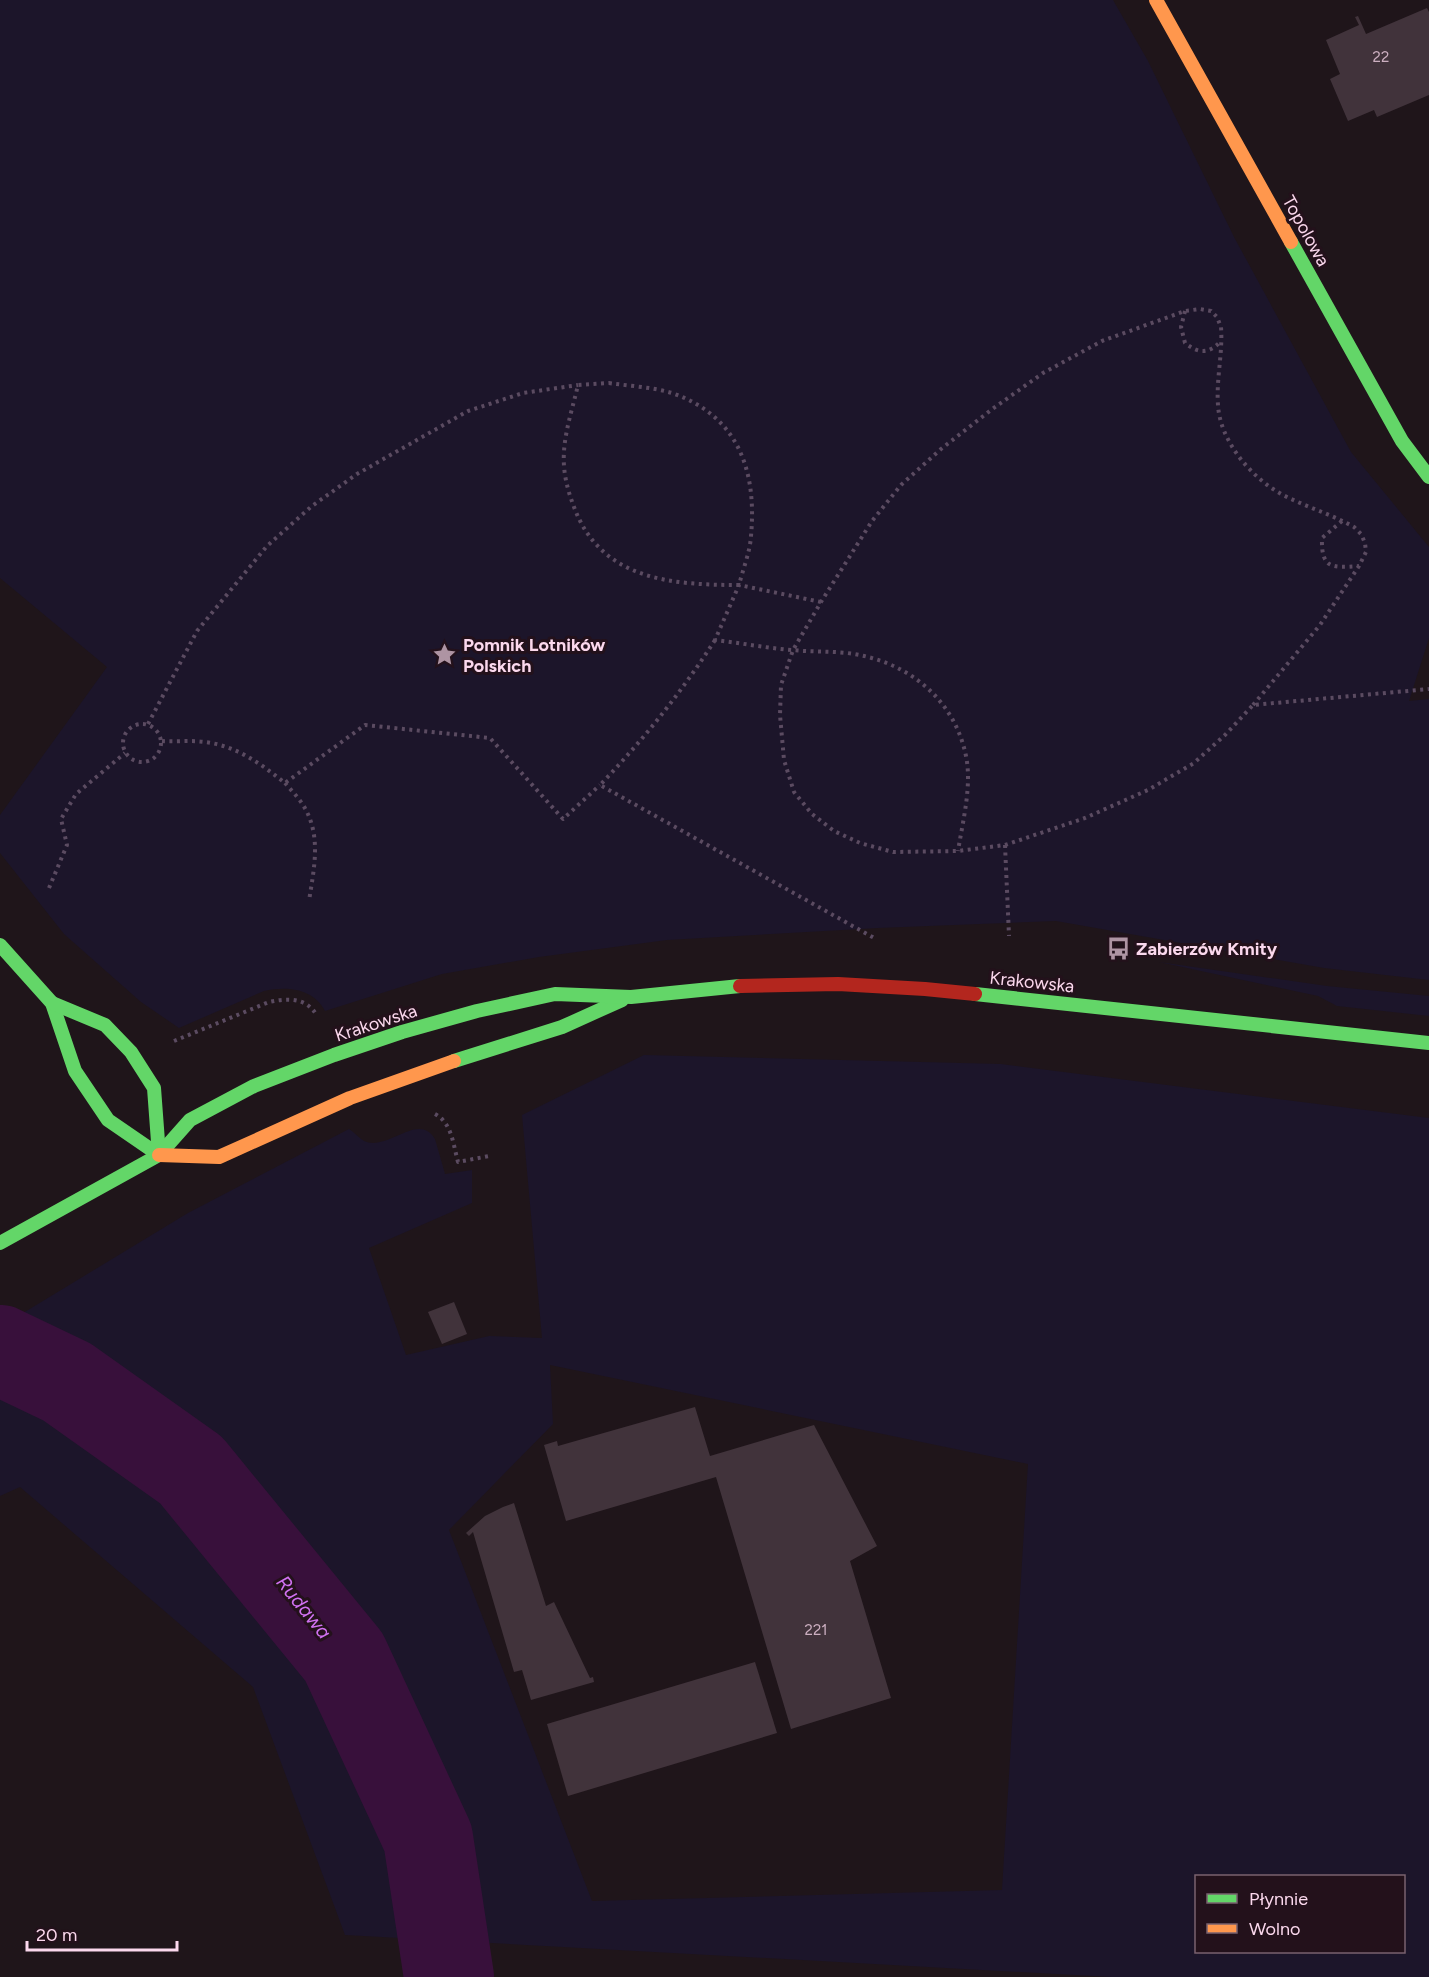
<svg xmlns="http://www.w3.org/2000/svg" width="1429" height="1977" viewBox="0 0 1429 1977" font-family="Figtree,sans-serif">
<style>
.green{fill:#1c152a;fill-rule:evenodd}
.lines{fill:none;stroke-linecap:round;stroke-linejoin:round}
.river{stroke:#38103b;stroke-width:90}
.building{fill:#41333b}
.path{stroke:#5b4b61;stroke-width:4;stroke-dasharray:3 4.5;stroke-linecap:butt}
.fast{stroke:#63d668;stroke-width:14}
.slow{stroke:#ff974d;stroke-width:14}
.jam{stroke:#b3261e;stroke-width:14}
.labels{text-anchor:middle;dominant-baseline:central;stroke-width:6;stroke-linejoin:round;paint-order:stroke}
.number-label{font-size:15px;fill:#ccafc0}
.street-label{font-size:18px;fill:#fbd8ed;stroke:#23111b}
.poi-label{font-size:18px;font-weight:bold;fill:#fbd8ed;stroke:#23111b;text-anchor:start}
.water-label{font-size:20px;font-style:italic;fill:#d071f0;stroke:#23111b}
</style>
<rect width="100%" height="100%" fill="#1f151a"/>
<!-- green -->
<g class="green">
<path d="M0 0H1113L1148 61 1234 237 1351 452 1429 547V638L1409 701 1429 699V980L1324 968 1056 921 878 928 667 940 539 957 442 974 325 1011C313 988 287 986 264 991L179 1028 141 1002 64 934 0 853V815L107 667 0 578Z"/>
<path d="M1159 962 1327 986 1429 996V1016L1337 1006 1318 996Z"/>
<path d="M644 1055 1001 1064 1429 1118V1977H1111L345 1935 253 1687 20 1487 0 1496V1327L188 1213 349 1129C354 1132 359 1138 364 1141 388 1152 418 1111 435 1139L445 1174 472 1170V1203L369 1248 406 1355 489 1336 542 1338 522 1115ZM550 1365 1028 1464 1002 1890 592 1901 449 1530 553 1424ZM1196 1876H1404V1952H1196Z"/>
</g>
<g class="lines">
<!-- river -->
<path class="river" d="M0 1350 67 1382 191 1470 344 1657 428 1838 449 1977"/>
</g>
<!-- building -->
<g class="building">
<path d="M1427 8 1429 12V95L1377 117 1374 110 1348 121 1330 79 1340 74 1326 40 1359 25 1355 17 1358 16 1366 34Z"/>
<path d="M454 1302 467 1334 442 1344 428 1312Z"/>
<path d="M695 1407 710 1456 814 1425 877 1546 850 1561 891 1698 791 1729 716 1477 566 1521 544 1445 557 1441 558 1446Z"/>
<path d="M514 1503 546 1606 554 1602 590 1678 593 1677 594 1682 531 1700 522 1670 514 1672 473 1532 469 1536 466 1533 485 1516 503 1507Z"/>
<path d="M755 1662 777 1733 568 1796 547 1724Z"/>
</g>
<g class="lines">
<!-- path -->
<g class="path">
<path d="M1185 311 1181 327 1185 343C1199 354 1209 354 1221 341"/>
<path d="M609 383C629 386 652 387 672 393 738 416 757 470 751 536 750 552 743 569 739 585 671 585 601 580 574 507 569 494 565 480 564 466 562 439 572 411 578 385Z"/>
<path d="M1342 521 1322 538C1321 569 1332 568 1359 566"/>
<path d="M821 602 739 585 715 640C741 643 766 648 792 650 810 652 828 651 847 653 905 660 954 697 966 756 972 786 963 820 958 851"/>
<path d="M715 640C681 693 643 740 600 785L876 939"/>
<path d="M1253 705 1320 625 1359 566 1366 552 1365 543 1361 534 1354 527C1331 514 1306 507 1283 495 1251 478 1220 441 1218 405 1216 379 1223 353 1221 327L1217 317 1211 311 1200 309 1185 311 1102 341 1043 373 991 410 941 449 901 485 872 521 821 602 793 650 781 685 780 715 784 760 794 792 812 814 834 831 860 843 893 852 958 851 1005 845 1085 818 1148 790 1194 763 1226 734 1253 705 1429 689"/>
<circle cx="142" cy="743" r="19"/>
<path d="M148 724 197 631 267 546 312 506 357 474 468 411 523 393 578 385"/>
<path d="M162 741C176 742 191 740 205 742 237 746 261 764 285 783L365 725 490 738 563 819 600 785"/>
<path d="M285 783C291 790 298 797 303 805 322 835 314 868 309 901"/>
<path d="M1005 845 1009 936"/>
<path d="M49 888 67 845 61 819 76 794 125 753"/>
<path d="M174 1041 269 1002C287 998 307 997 317 1016"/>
<path d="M435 1114C452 1123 453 1144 458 1162L489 1156"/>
</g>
<!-- fast -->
<g class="fast">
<path d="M1291 242 1402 441 1429 477"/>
<path d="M0 945 52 1003 75 1071 108 1120 159 1155"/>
<path d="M975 994 1429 1043"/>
<path d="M52 1003 105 1025 131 1052 154 1088 159 1155"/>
<path d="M454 1061 562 1027 622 1000"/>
<path d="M0 1243 159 1155 190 1120 254 1086 334 1055 402 1032 477 1011 555 994 631 997 740 986"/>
</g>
<!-- slow -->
<g class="slow">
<path d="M1156 0 1291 242"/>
<path d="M159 1155 219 1157 350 1098 454 1061"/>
</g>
<!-- jam -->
<path class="jam" d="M740 986 838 984 925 989 975 994"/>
</g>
<!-- icons -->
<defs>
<symbol id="sight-bare" viewBox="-9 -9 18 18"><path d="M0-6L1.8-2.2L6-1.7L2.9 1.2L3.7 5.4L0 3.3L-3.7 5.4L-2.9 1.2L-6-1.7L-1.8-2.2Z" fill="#ae94a3" stroke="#23111b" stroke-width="2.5" paint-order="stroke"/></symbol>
<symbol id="bus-bare" viewBox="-9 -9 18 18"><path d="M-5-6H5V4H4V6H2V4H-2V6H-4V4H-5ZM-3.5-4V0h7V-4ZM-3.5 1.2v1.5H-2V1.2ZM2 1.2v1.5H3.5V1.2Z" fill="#ae94a3" stroke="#23111b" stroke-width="2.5" paint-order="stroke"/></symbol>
</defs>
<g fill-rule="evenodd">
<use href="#sight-bare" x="428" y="638" width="33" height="33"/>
<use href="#bus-bare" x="1102" y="932" width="33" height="33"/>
</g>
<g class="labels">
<!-- number labels -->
<g class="number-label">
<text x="1381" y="57">22</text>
<text x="816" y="1630">221</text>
</g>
<!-- street labels -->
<g class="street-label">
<text transform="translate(1306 231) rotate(61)">Topolowa</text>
<text transform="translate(1032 982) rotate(6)">Krakowska</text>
<text transform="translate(376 1023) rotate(-18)">Krakowska</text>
</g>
<!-- poi labels -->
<g class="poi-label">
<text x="463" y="645">Pomnik Lotników<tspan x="463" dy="21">Polskich</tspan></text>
<text x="1136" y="949">Zabierzów Kmity</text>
</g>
<!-- water labels -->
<g class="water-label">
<text transform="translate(304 1607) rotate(51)">Rudawa</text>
</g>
</g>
<!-- legend -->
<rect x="1195" y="1875" width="210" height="78" fill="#23111b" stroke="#79616f" stroke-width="1.5"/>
<rect x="1207" y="1894" width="30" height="9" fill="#63d668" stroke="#79616f" stroke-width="1.5"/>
<text x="1249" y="1905" font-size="18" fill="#fbd8ed">Płynnie</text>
<rect x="1207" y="1924" width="30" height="9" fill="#ff974d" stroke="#79616f" stroke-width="1.5"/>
<text x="1249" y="1935" font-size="18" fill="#fbd8ed">Wolno</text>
<!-- scale -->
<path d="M27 1941v9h150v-9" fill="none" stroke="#fbd8ed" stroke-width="3"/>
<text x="36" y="1941" font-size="18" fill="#fbd8ed" stroke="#23111b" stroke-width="4.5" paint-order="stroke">20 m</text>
</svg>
